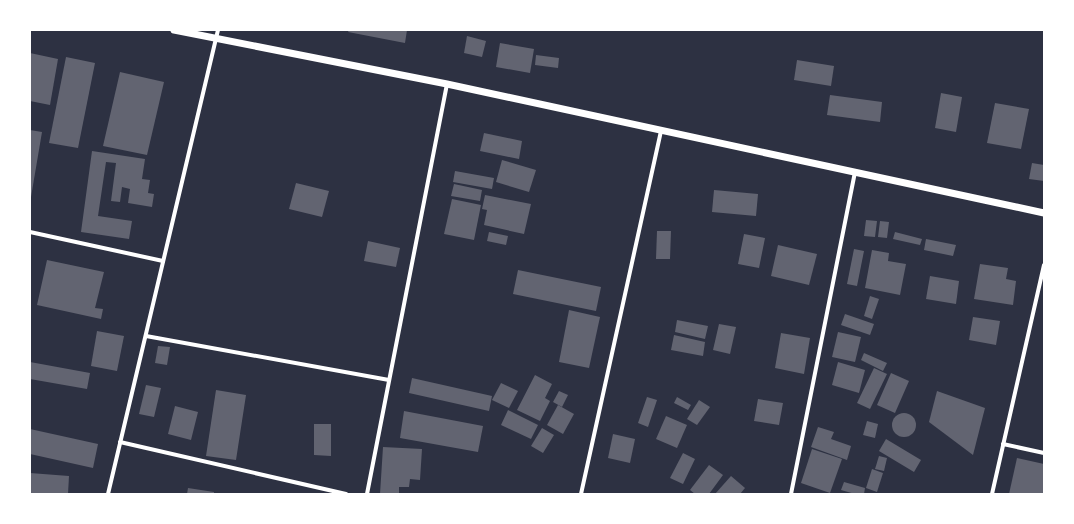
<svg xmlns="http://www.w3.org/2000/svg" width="1074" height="524" viewBox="0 0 1074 524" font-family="'Noto Sans',sans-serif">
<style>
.building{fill:#626471}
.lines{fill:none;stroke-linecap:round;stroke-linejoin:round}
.minor{stroke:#fff;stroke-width:4}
.tertiary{stroke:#fff;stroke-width:7}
</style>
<rect width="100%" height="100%" fill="#2d3142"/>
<!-- building -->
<g class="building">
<path d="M349 30H407L405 43 348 32Z"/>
<path d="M467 36 486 41 482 57 464 53Z"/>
<path d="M500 43 534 49 530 73 496 67Z"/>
<path d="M30 53 58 59 50 105 30 101Z"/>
<path d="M536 55 559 58 558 68 535 65Z"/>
<path d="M66 57 95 63 78 148 49 143Z"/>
<path d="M797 60 834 66 831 86 794 80Z"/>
<path d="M120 72 164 82 147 155 103 146Z"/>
<path d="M941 93 962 97 956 132 935 128Z"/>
<path d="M830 95 882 102 880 122 827 115Z"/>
<path d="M995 103 1029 109 1021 149 987 143Z"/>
<path d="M30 130 42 132 31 197H30Z"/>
<path d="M484 133 522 141 519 159 480 151Z"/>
<path d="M92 151 145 159 142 179 150 180 148 193 154 194 152 207 128 203 130 189 122 187 120 202 111 201 116 163 106 162 98 216 132 221 129 239 81 232Z"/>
<path d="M502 160 536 170 529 192 496 182Z"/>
<path d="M1032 163 1044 165V181L1029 179Z"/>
<path d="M455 171 494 178 492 189 453 182Z"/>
<path d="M296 183 329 191 322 217 289 209Z"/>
<path d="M454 184 482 190 480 201 451 196Z"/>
<path d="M714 190 758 194 756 216 712 212Z"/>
<path d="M485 195 531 204 524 234 484 225 487 210 482 209Z"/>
<path d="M452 199 481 205 474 240 444 234Z"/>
<path d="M866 220 877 221 875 237 864 236Z"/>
<path d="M880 221 889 222 887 238 878 237Z"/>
<path d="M657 231H671L670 259H656Z"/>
<path d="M489 232 508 236 506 245 487 241Z"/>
<path d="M895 232 922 239 920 245 893 239Z"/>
<path d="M744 234 765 238 759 268 738 264Z"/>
<path d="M926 239 956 245 953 256 924 250Z"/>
<path d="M368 241 400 248 396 267 364 261Z"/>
<path d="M778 245 817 254 809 285 771 276Z"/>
<path d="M854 249 864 251 857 286 847 284Z"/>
<path d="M872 250 889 253 888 261 906 264 900 295 865 288Z"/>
<path d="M47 260 104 272 95 308 103 309 101 319 37 305Z"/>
<path d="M980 264 1008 268 1006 279 1016 281 1013 305 974 299Z"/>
<path d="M518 270 601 287 596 311 513 294Z"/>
<path d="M930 276 959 281 956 304 926 299Z"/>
<path d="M870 296 879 299 872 319 864 316Z"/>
<path d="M569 310 600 317 589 368 559 362Z"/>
<path d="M845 314 874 324 870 335 841 325Z"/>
<path d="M973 317 1000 321 996 345 969 340Z"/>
<path d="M677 320 708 326 705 339 675 332Z"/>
<path d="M719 324 736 327 730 354 713 350Z"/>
<path d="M97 331 124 336 117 371 91 366Z"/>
<path d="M838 332 861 337 855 362 832 357Z"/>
<path d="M781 333 810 338 804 374 775 368Z"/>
<path d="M674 335 705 342 703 356 671 350Z"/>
<path d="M158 346 170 347 167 365 155 363Z"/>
<path d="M864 353 887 363 883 371 861 360Z"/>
<path d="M30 362 90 373 87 389 30 379Z"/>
<path d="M838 362 865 370 859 393 832 385Z"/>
<path d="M874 368 887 374 870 409 857 403Z"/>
<path d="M891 373 909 381 895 413 877 405Z"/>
<path d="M535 375 552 384 545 398 550 401 540 421 517 410Z"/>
<path d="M412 378 492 396 489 411 409 393Z"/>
<path d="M501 383 518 391 509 408 492 400Z"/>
<path d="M146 385 161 388 154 417 139 414Z"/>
<path d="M216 390 246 395 236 460 206 456Z"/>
<path d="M559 391 568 395 562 407 553 402Z"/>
<path d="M937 391 985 408 973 455 929 422Z"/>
<path d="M647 397 657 400 648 427 638 423Z"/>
<path d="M677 397 691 405 688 410 674 403Z"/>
<path d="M758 399 783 403 779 425 754 421Z"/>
<path d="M699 400 710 407 697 425 687 419Z"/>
<path d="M558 405 574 414 563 434 547 425Z"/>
<path d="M175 406 198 412 191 440 168 434Z"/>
<path d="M508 410 538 425 531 439 501 425Z"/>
<path d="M404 411 483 426 478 452 400 438Z"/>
<circle cx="904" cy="425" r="12"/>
<path d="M666 416 687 425 677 448 656 439Z"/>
<path d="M867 421 878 424 875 438 863 435Z"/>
<path d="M314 424H331V456L314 455Z"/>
<path d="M818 427 834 432 831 439 851 446 847 460 811 447Z"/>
<path d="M542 428 554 435 543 453 531 446Z"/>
<path d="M30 429 98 444 93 468 30 454Z"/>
<path d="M613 434 635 439 630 463 608 458Z"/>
<path d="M886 439 921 460 914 472 879 451Z"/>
<path d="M383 447 422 449 420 480 410 479 409 487H399V494H380Z"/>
<path d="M812 449 842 459 830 493 801 483Z"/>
<path d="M683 453 695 459 683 484 670 478Z"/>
<path d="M879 456 887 458 884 471 875 469Z"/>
<path d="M1017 458 1044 464V494H1009Z"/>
<path d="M709 465 723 475 709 494H695L690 490Z"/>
<path d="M872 469 883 473 877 492 866 488Z"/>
<path d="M30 473 69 476 68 494H30Z"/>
<path d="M731 476 745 488 740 494H715Z"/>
<path d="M844 482 865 488 864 494H855L841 490Z"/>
<path d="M188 488 214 492V494H187Z"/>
</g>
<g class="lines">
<!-- minor -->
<g class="minor">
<path d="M30 232 163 261"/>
<path d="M146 336 389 380"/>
<path d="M120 442 346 494"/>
<path d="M1003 444 1044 453"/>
<path d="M108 494 218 30"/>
<path d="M367 494 447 84"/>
<path d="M581 494 661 131"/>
<path d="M791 494 855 172"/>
<path d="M992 494 1044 265"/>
</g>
<!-- tertiary -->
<path class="tertiary" d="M174 30 447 84 1044 213"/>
</g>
<!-- border -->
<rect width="1074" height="524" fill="none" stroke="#ffffff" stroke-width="62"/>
</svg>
